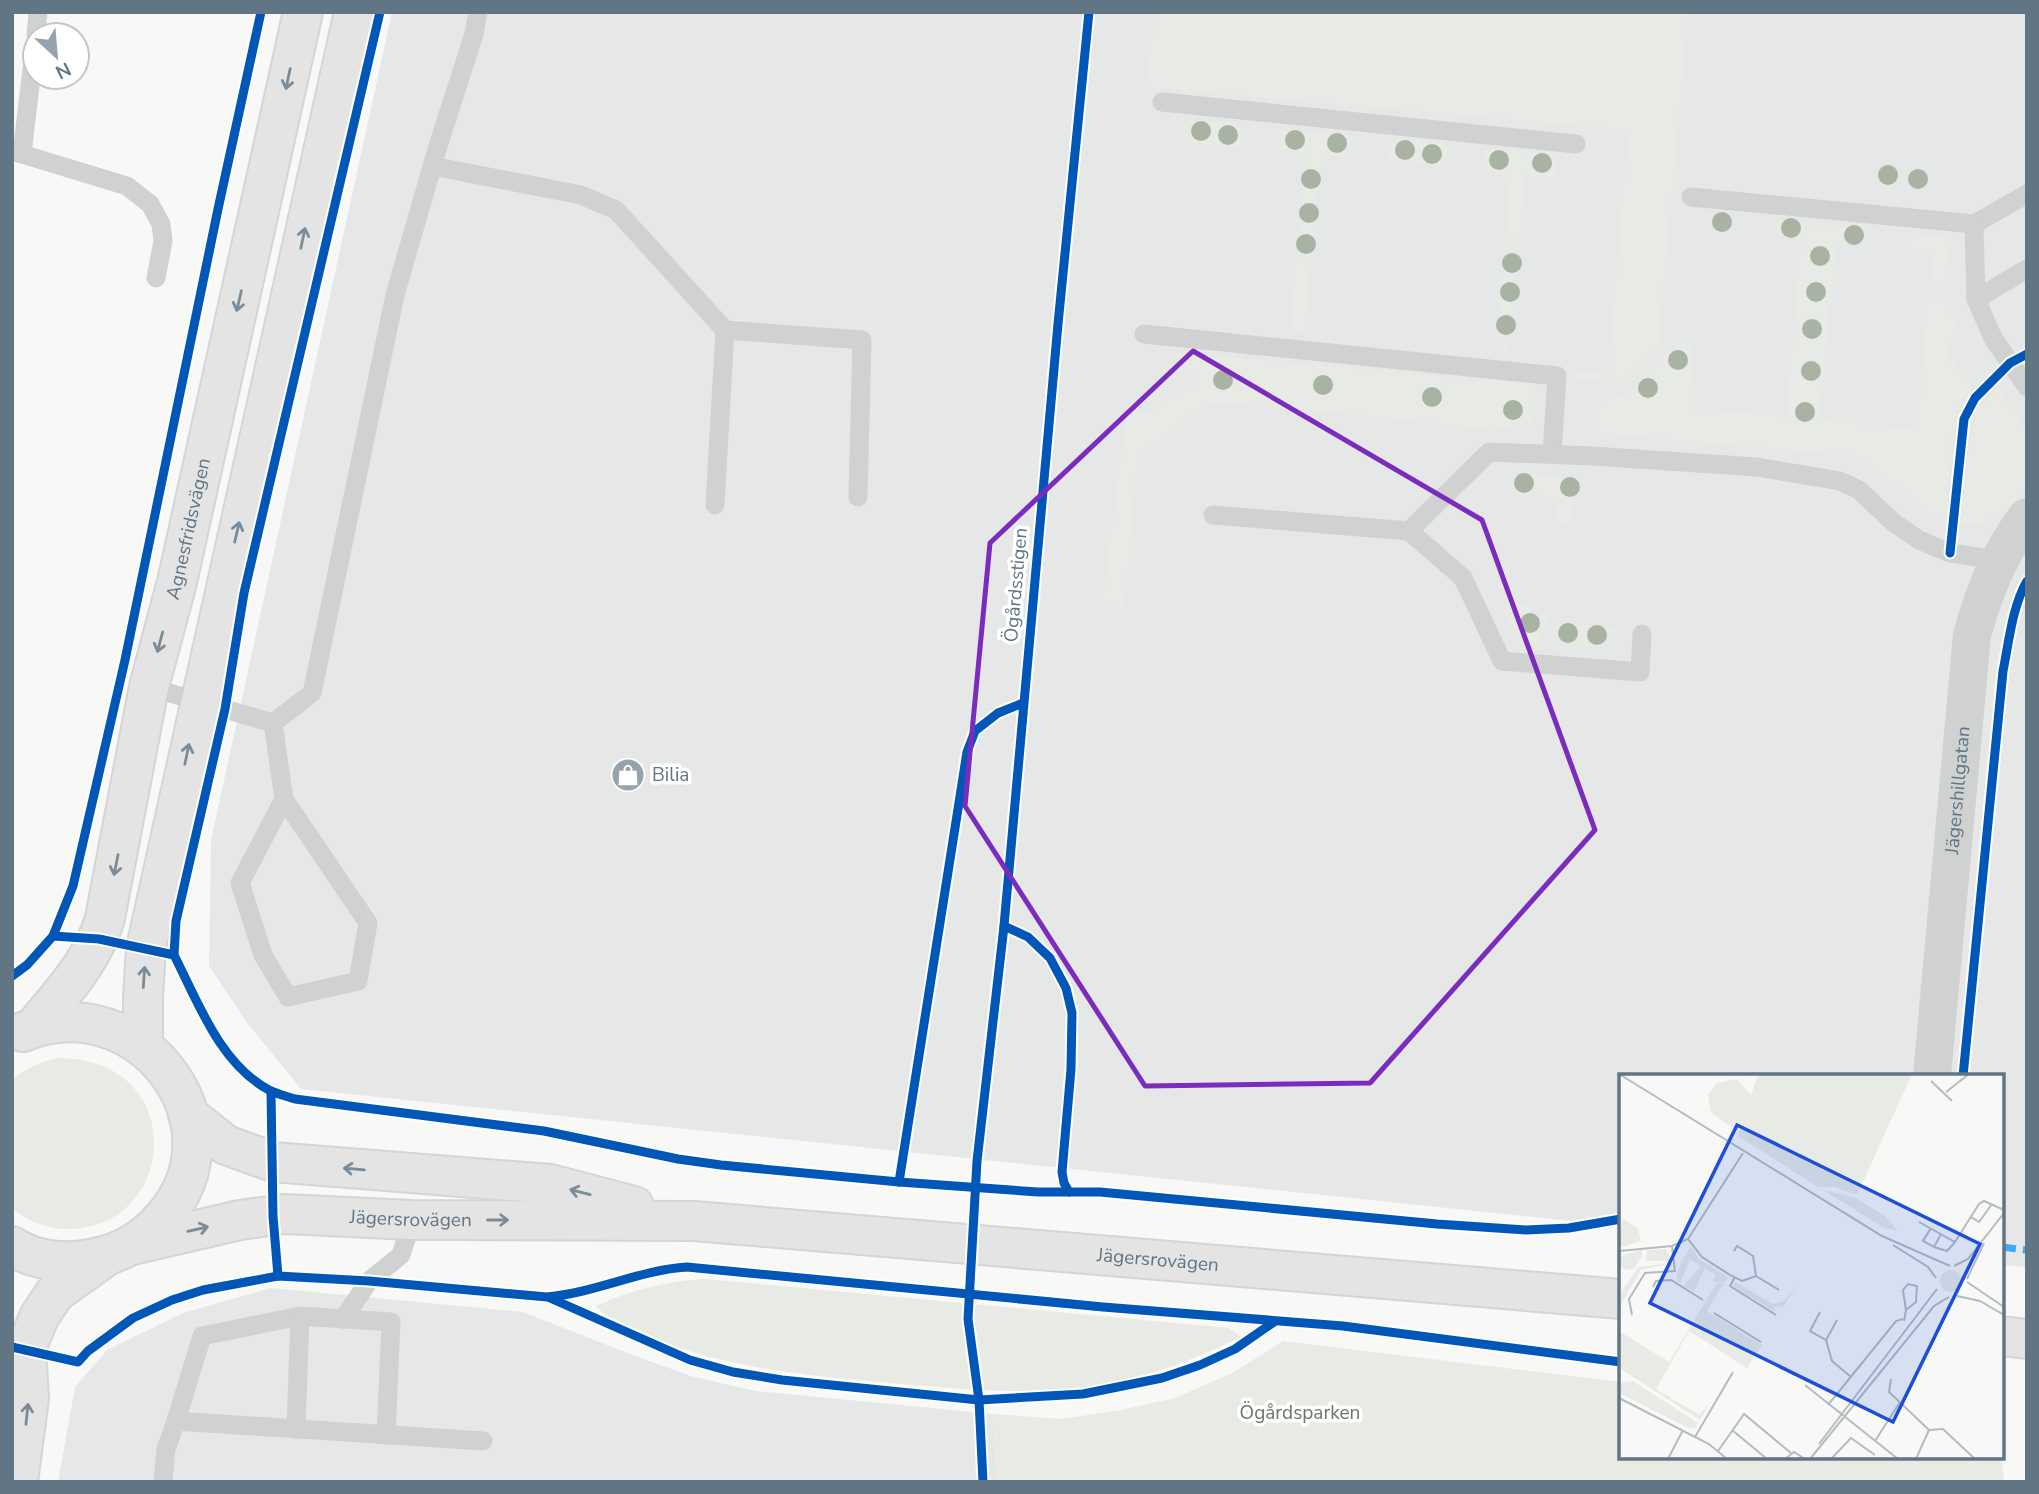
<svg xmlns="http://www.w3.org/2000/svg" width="2039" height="1494" viewBox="0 0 2039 1494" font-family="'Nunito Sans',sans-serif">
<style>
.built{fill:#e6e8e8}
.green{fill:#e8ebe5}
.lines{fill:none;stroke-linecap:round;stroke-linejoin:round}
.secondary-casing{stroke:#d4d5d6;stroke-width:42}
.lane{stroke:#d0d2d2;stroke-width:19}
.street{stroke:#d0d2d2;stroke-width:38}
.secondary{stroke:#e3e4e3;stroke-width:38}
.quiet{stroke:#3fa9f5;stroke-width:7;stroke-dasharray:14 7;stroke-linecap:butt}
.cycleway-casing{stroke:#fff;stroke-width:13}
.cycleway{stroke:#0057b8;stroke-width:9}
.tree{fill:#a8b3a4}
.oneway{stroke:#7b8b97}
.marked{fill:none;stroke:#7b2cbf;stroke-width:5;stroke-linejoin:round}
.labels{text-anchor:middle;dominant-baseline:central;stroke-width:7;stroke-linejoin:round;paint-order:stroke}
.street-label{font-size:19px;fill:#617584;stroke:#fff}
.poi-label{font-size:19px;fill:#617584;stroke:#fff;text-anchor:start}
.park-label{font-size:19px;fill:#667b60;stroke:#fff}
.inset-road{fill:none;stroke:#b3bcc2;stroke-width:2}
.view{fill:#1d4ed8;fill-opacity:0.15;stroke:#1d4ed8;stroke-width:3.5}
.inset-edge{fill:none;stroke:#617584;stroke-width:3.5}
</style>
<rect width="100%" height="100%" fill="#f8f8f7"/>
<!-- built -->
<g class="built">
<path d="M392 12H2027V1267L2002 1265V1076H1621V1226L301 1089 248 1024 209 966 211 840Z"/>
<path d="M271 1288 523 1312 630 1354 691 1376 756 1391 993 1414 997 1482H58L75 1387 107 1350 183 1313Z"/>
</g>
<!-- green -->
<g class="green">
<path d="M1155 12H1688L1658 345 1620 384 1577 379V372L1608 374 1629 130 1146 87Z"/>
<path d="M1190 119 1236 124 1241 130 1240 147 1183 142 1184 125Z"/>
<path d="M1287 129 1348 135 1351 145 1350 156 1321 154 1304 333 1290 332 1306 153 1277 150 1279 132Z"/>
<path d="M1398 139 1443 143 1448 150 1446 165 1388 160 1391 143Z"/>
<path d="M1491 149 1552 155 1556 165 1555 176 1525 174 1509 353 1496 352 1511 173 1481 170 1483 153Z"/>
<path d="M1776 221 1864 229V244L1836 242 1819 420 1917 430 1933 250 1904 247 1906 232 1943 238C1952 257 1940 279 1943 299 1944 308 1950 317 1955 324L1947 358 1949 363 1954 360 1972 389 1957 411 1952 429 1946 512 1942 519C1908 505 1888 473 1856 456L1599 433 1601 393 1625 396 1678 344 1693 345 1688 408 1786 417 1802 238 1775 235Z"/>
<path d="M1168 352 1536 385 1533 426H1511L1494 430 1362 415 1207 402 1137 458 1124 608 1102 607 1127 411 1146 413 1192 387 1194 375Z"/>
<path d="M1998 388 2027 431V485C2006 510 1996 526 1960 525L1971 431 1979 409Z"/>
<path d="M1520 474 1576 479 1572 523 1556 522 1558 497 1510 493 1514 477Z"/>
<path d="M1506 603 1531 606V619L1540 620 1542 615 1548 616 1539 643C1517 641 1503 627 1506 603Z"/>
<path d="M1558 623 1623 628C1607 655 1579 646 1552 645Z"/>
<path d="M57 1058C189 1057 180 1226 71 1229 51 1230 27 1222 12 1208V1080C26 1068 40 1062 57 1058Z"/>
<path d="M705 1279 1229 1328 1241 1337C1195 1359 1152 1376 1101 1385 1039 1396 974 1390 911 1385 836 1378 759 1373 686 1350 658 1342 630 1326 604 1314L596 1306C631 1290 667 1281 705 1279Z"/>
<path d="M1283 1341 1621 1382V1457H2001L2004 1482H997L993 1414 1062 1419 1121 1410 1175 1398 1234 1372Z"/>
</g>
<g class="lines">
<defs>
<g id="secondary">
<path id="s2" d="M35 1026C62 993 93 961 105 918L149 687 177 582 303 12"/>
<path d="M143 1045V998L146 948 354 12"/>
<path d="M188 1115 226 1145 273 1162 550 1184 634 1206"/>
<path id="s3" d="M132 1245 240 1220 284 1214 412 1220 694 1221 1621 1299"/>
<path d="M12 1246C36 1262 68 1264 95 1258 122 1253 145 1239 163 1218 246 1124 138 984 23 1032"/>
<path d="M2002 1336 2027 1339"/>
<path d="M18 1482 29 1398 26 1349 39 1317 55 1293 104 1258"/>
</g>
</defs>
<!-- secondary casing -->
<use href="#secondary" class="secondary-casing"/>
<!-- lane -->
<g class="lane">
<path d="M36 35 38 12"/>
<path d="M1162 102 1576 144"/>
<path d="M12 151 127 186 150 204 161 224 163 241 156 278"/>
<path d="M22 154 35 43"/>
<path d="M432 166 581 195 616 210 725 330 715 505"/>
<path d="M1691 197 1974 224 2027 194"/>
<path d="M1974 224 1976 299 1993 338 2027 387"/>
<path d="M1976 299 2027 269"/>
<path d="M725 330 862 340 858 497"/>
<path d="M1144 334 1557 376 1552 454"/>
<path d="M1213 515 1409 531 1489 452 1592 456 1757 467 1840 481 1859 490 1893 522 1919 540 1950 553 1998 560"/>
<path d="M1409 531 1463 578 1502 661 1640 672 1642 634"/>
<path d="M149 687 273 723 284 799 240 883 263 955 288 997 358 981 368 923 284 799"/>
<path d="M273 723 312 693 395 295 438 146 474 34 478 12"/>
<path d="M343 1319 369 1281 401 1255 412 1220"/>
<path d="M176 1421 202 1336 300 1316"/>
<path d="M296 1429 300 1316 391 1322 386 1435"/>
<path d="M163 1482 166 1449 176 1421 483 1441"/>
</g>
<!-- street -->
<path class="street" id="s1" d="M1932 1076 1972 635C1984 592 1999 553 2027 517"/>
<!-- secondary -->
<use href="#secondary" class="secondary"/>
<!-- quiet -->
<path class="quiet" d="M2002 1247 2027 1250"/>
<defs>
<g id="cycleway">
<path d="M1950 553 1964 419 1975 398 2010 363 2027 354"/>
<path d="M1004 926 1028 937 1050 958 1066 988 1072 1013 1071 1069 1062 1172 1064 1183 1069 1192"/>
<path d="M53 936 99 939 174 955C198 1002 220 1064 269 1090 277 1094 286 1096 295 1099L544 1131 678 1159 721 1165 899 1182 1038 1192H1100L1437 1224 1526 1230 1569 1228 1621 1219"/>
<path d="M174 955 176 921 225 709 244 593 380 12"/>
<path d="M12 976 27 965 53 936 73 886 125 660 218 209 261 12"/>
<path d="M1963 1076 2003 671C2009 642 2012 607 2027 581"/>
<path d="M271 1092 273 1216 278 1276"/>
<path d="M899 1182 967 752 975 731 998 713 1023 703"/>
<path d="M550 1298 690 1360 733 1372 782 1380 979 1400 1083 1394 1162 1378 1200 1365 1235 1349 1274 1322"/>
<path d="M12 1347 78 1362 88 1351 133 1318 172 1300 203 1290 278 1276 369 1281 547 1297C595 1293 639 1270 687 1267L1103 1307 1343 1326 1621 1362"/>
<path d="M983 1482 979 1400 968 1319 977 1161 1004 926 1058 324 1089 12"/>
</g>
</defs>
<!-- cycleway casing -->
<use href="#cycleway" class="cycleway-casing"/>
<!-- cycleway -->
<use href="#cycleway" class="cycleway"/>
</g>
<!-- trees -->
<g class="tree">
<circle cx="1201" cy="131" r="10"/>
<circle cx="1228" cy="135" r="10"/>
<circle cx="1295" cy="140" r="10"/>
<circle cx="1337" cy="143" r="10"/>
<circle cx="1405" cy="150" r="10"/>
<circle cx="1432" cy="154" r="10"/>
<circle cx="1499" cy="160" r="10"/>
<circle cx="1542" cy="163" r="10"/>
<circle cx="1888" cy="175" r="10"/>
<circle cx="1311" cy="179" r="10"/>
<circle cx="1918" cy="179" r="10"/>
<circle cx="1309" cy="213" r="10"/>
<circle cx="1722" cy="222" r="10"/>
<circle cx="1791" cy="228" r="10"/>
<circle cx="1854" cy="235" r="10"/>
<circle cx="1306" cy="244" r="10"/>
<circle cx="1820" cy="256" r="10"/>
<circle cx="1512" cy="263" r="10"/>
<circle cx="1510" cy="292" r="10"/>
<circle cx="1816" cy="292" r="10"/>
<circle cx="1506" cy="325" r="10"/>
<circle cx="1812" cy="329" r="10"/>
<circle cx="1678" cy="360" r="10"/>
<circle cx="1811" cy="371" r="10"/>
<circle cx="1223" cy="380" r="10"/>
<circle cx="1323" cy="385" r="10"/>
<circle cx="1648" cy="388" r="10"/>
<circle cx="1432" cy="397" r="10"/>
<circle cx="1513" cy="410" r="10"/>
<circle cx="1805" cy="412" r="10"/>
<circle cx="1524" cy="483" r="10"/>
<circle cx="1570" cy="487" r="10"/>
<circle cx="1530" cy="623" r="10"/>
<circle cx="1568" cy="633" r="10"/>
<circle cx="1597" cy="635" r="10"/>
</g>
<!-- one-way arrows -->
<defs><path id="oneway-shaft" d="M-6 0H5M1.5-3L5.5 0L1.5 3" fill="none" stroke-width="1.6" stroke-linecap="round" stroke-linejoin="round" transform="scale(1.75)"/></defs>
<g class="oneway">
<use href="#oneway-shaft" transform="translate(288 79) rotate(102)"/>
<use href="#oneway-shaft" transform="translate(303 238) rotate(-78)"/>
<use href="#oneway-shaft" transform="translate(239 301) rotate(103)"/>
<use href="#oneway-shaft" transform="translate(237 532) rotate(-77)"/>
<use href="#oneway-shaft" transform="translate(160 642) rotate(105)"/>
<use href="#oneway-shaft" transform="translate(187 754) rotate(-78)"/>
<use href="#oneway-shaft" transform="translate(116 865) rotate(101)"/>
<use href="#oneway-shaft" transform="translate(144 977) rotate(-86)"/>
<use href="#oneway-shaft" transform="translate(354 1169) rotate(-175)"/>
<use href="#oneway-shaft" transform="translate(580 1192) rotate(-166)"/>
<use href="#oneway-shaft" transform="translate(498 1220)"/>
<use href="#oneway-shaft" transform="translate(198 1229) rotate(-13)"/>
<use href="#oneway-shaft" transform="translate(27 1414) rotate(-84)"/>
</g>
<!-- marked area -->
<path class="marked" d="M1193 351 1482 520 1595 830 1370 1083 1145 1086 965 806 990 543Z"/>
<!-- icons -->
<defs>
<symbol id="shop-disc" viewBox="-11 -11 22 22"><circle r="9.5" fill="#96a3ac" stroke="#fff"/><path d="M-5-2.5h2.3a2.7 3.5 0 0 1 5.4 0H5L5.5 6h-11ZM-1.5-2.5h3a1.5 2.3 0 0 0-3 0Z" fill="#fff"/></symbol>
</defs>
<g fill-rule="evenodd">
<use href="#shop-disc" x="609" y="756" width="38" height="38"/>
</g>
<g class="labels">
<!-- street labels -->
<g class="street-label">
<text stroke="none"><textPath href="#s2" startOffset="528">Agnesfridsvägen</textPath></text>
<text transform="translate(1016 585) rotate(-85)">Ögårdsstigen</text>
<text stroke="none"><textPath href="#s1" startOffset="287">Jägershillgatan</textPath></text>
<text stroke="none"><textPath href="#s3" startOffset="282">Jägersrovägen</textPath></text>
<text stroke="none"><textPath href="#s3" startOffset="1031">Jägersrovägen</textPath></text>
</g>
<!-- poi labels -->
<g class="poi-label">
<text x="652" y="775">Bilia</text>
</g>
<!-- park labels -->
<g class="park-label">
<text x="1300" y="1413">Ögårdsparken</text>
</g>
</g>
<!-- overview -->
<g transform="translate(1619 1074)">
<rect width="385" height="385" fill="#f8f8f7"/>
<path d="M139 0H293L238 121 216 113H199L119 62 124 47 114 54 92 39 89 21 98 9 118 5 132 21ZM204 116 235 123 266 142 279 157 265 154ZM3 144 19 155 22 167 0 174ZM72 173 80 185 109 203 106 208H93L97 201 86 194 75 218 65 212 82 192 71 185 61 209 57 205 62 187ZM47 175 53 187H27L28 176ZM23 176V183L13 196 0 194 1 182ZM53 189 22 196 0 234V222L19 193ZM321 207a11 11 0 1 1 22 0a11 11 0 1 1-22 0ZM103 208 108 212 104 210 88 237 143 271 128 294 70 257 37 315 80 341 90 330 81 346 0 294V257L50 288 97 210ZM116 208 154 230 165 227 178 211 164 233 155 232 156 238 114 212ZM14 307 79 349 76 354 71 355 0 319V309Z" fill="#e8ebe5"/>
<path class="inset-road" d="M0 0 263 162 331 192M312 7 333 27M327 18 350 0M352 143 360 148 373 130M300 148 336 168 360 130 365 127 385 136M312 154 304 167 315 173 322 160M69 165 83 183 111 201 123 207 137 202 160 216M274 171 309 193 317 204M53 172 56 198M315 173 328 177 336 168M0 177 53 172 69 165 124 79M115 177 118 172 134 182 137 202M335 192 349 185 385 139M116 203 111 212 157 241M348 205 365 169M348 208 385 233M34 213 37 207 52 206 84 226M338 222 361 227 385 241M201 238 191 257 207 266M95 239 142 268M13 241 10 225 26 199 56 197M218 246 207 266 213 287 232 303M285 247 287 236 297 228 298 212 289 210 284 216 287 236M272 305 270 318 310 356M186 311 279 385M0 324 90 370 108 385M209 331 277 247 284 245M113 356 148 385M310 356 324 355 356 385M76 363 114 298M256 367 281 328M200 370 318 215M99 377 125 340 172 379M49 385 64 356M166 385 175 378 186 385M191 385 315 232 330 223M212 385 232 364 256 381M297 385 310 356"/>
<path class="view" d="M118 51 361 170 274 348 31 229Z"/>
<rect width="385" height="385" class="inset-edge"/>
</g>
<!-- border -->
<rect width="2039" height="1494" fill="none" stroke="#617584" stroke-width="28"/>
<!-- north arrow -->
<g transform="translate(56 56) rotate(154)"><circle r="33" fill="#ffffff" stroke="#c0c8ce" stroke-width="2"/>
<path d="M0-5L12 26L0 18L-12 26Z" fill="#96a3ac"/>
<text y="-10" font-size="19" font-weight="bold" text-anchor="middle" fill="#617584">N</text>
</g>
</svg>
